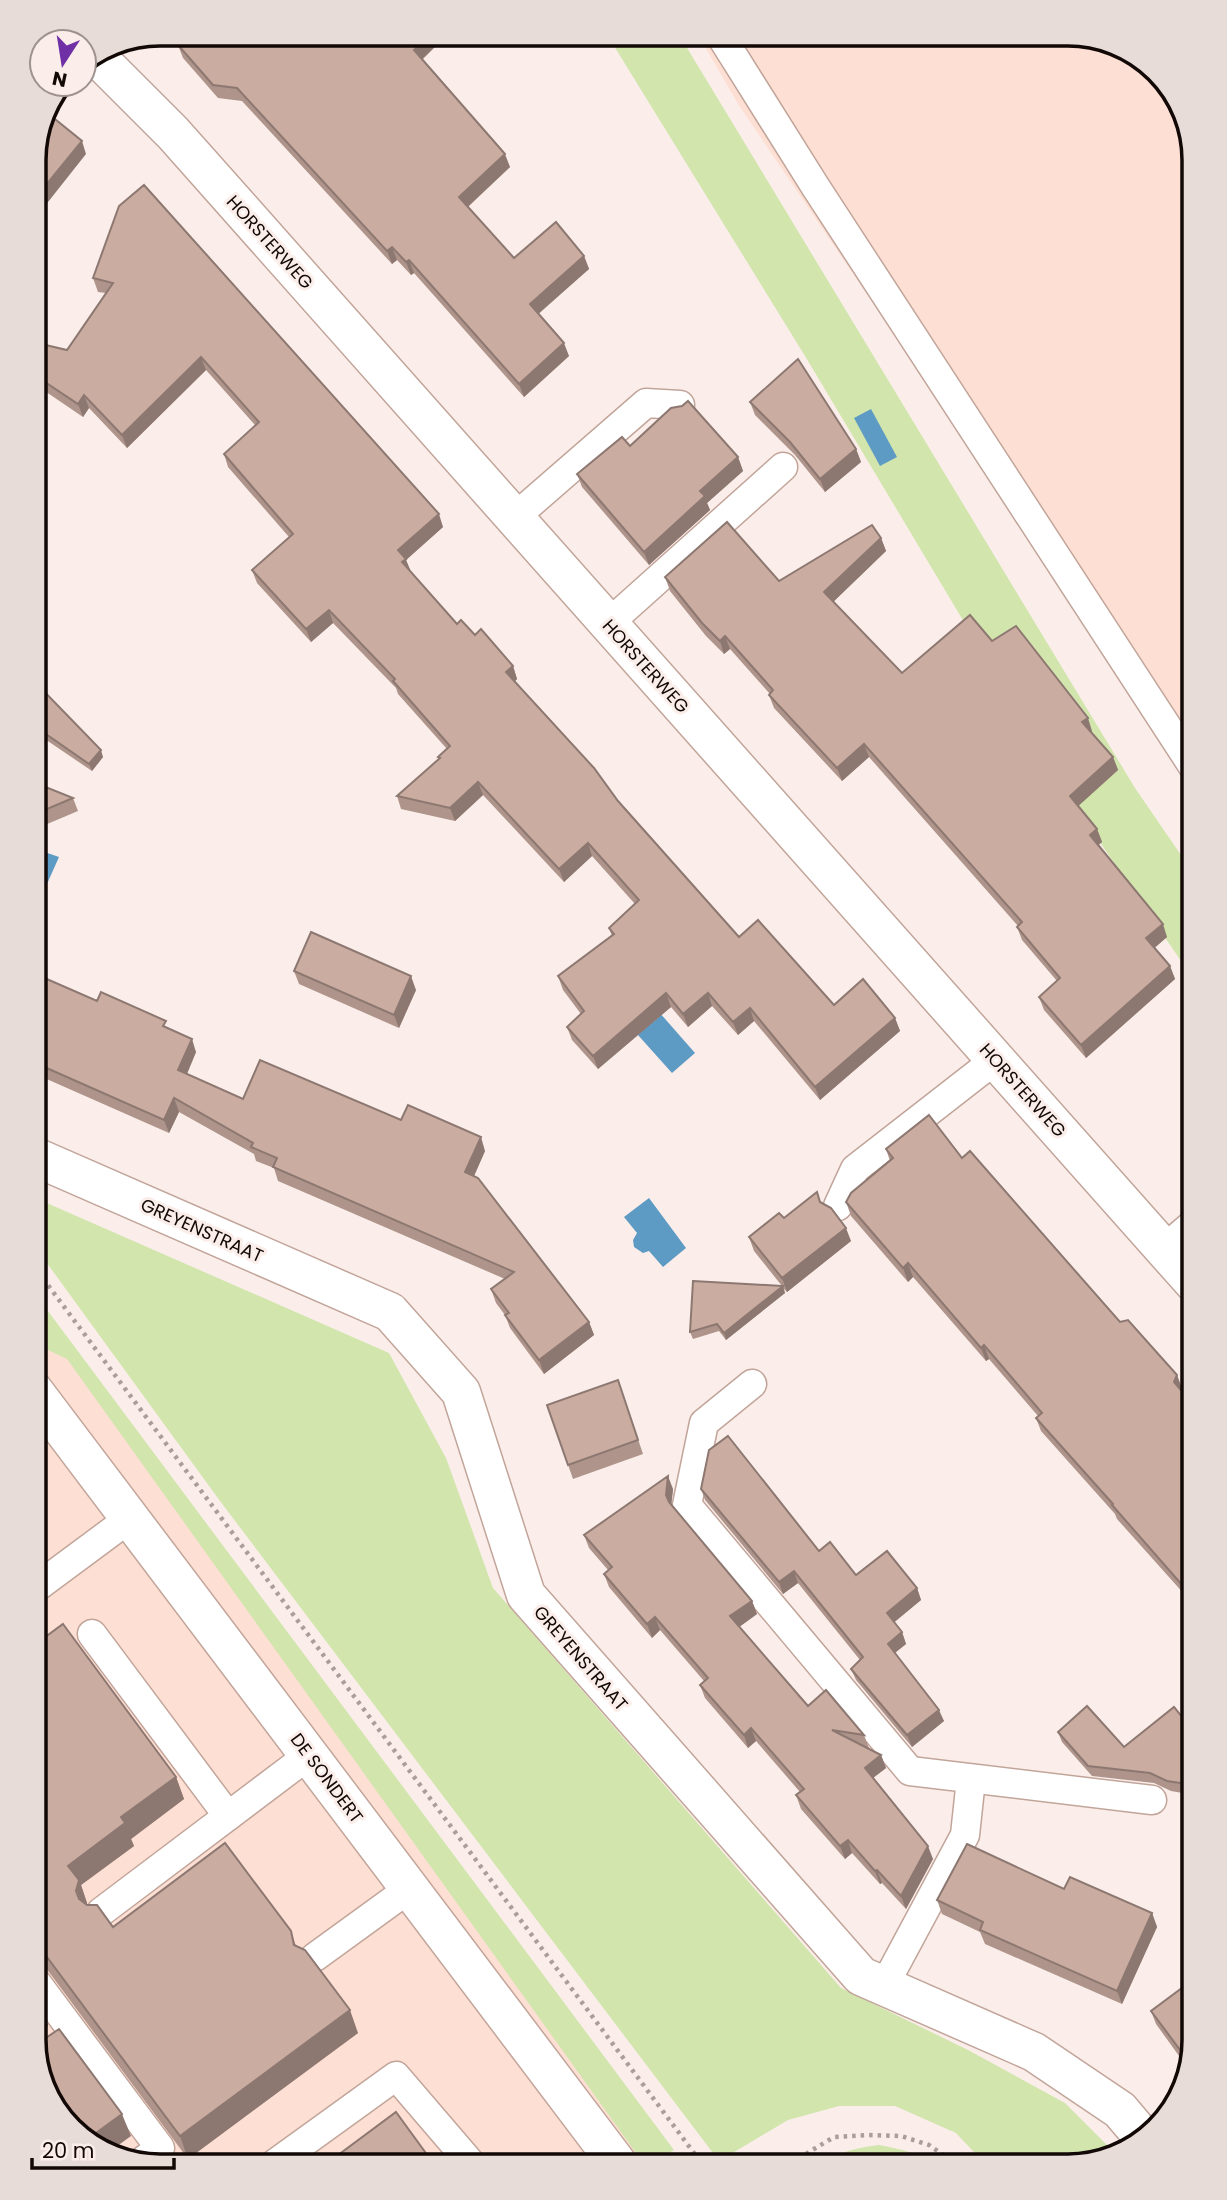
<svg xmlns="http://www.w3.org/2000/svg" width="1227" height="2200" viewBox="0 0 1227 2200" font-family="Poppins,sans-serif">
<style>
.built{fill:#fedfd4}
.green{fill:#d1e5ad}
.water{fill:#5e9bc4}
.lines{fill:none;stroke-linecap:round;stroke-linejoin:round}
.service-casing{stroke:#c2a59a;stroke-width:31}
.minor-casing{stroke:#c2a59a;stroke-width:41}
.path{stroke:#aa9e9a;stroke-width:4.5;stroke-dasharray:3.5 5;stroke-linecap:butt}
.service{stroke:#fff;stroke-width:28}
.minor{stroke:#fff;stroke-width:38}
.wall{fill:#ae948a}
.shaded-wall{fill:#8d7871}
.building{fill:#caaca1;stroke:#8d7871;stroke-width:2}
.labels{text-anchor:middle;dominant-baseline:central;stroke-width:6;stroke-linejoin:round;paint-order:stroke}
.street-label{font-size:18px;fill:#120906;stroke:#fbeeea}
.rim{fill:none;stroke:#120906;stroke-width:3.5}
</style>
<rect width="100%" height="100%" fill="#fbeeea"/>
<!-- built -->
<g class="built">
<path d="M697 33 1077 34 1138 55 1184 111 1194 159V777L738 104Z"/>
<path d="M33 1322 53 1330 671 2167 151 2166 89 2145 43 2089 33 2041Z"/>
</g>
<!-- green -->
<g class="green">
<path d="M606 33H678L1135 788 1194 874V980L1065 791 805 356Z"/>
<path d="M33 1197 389 1353 446 1458 493 1588 841 1988 968 2050 1065 2103 1118 2156 1068 2167H988L956 2133 895 2106H839L788 2120 719 2161 220 1501 33 1244Z"/>
<path d="M33 1291 674 2150 646 2167 67 1359 33 1343Z"/>
<path d="M879 2145C900 2149 921 2153 938 2167H808C832 2155 853 2148 879 2145Z"/>
</g>
<!-- water -->
<g class="water">
<path d="M871 409 897 457 880 466 854 418Z"/>
<path d="M33 848 59 857 34 913 33 912Z"/>
<path d="M652 1004 695 1053 672 1073 629 1025Z"/>
<path d="M649 1198 686 1248 663 1267 649 1251 643 1253 634 1247 633 1240 637 1233 624 1217Z"/>
</g>
<g class="lines">
<defs>
<g id="service">
<path d="M719 33 815 186 1194 768"/>
<path d="M515 517 646 403 680 405"/>
<path d="M609 623 783 467"/>
<path d="M838 1206 855 1169 995 1060"/>
<path d="M1164 1249 1194 1223"/>
<path d="M752 1384 704 1423 687 1505 910 1771 1152 1800"/>
<path d="M33 1590 130 1518"/>
<path d="M92 1634 228 1816"/>
<path d="M101 1912 309 1755"/>
<path d="M315 1957 410 1888"/>
<path d="M33 1978 160 2148 140 2163"/>
<path d="M884 1986 965 1835 971 1779"/>
<path d="M270 2167 396 2076 474 2167"/>
</g>
<g id="minor">
<path d="M94 54 173 133 1194 1283"/>
<path d="M33 1156 390 1312 461 1392 526 1595 861 1976 1034 2052 1120 2110 1142 2136"/>
<path d="M33 1390 620 2167"/>
</g>
</defs>
<!-- service casing -->
<use href="#service" class="service-casing"/>
<!-- minor casing -->
<use href="#minor" class="minor-casing"/>
<!-- path -->
<g class="path">
<path d="M33 1265 694 2153 707 2167"/>
<path d="M676 2167 694 2153"/>
<path d="M784 2167 834 2137 868 2135 901 2136 929 2145 960 2167"/>
</g>
<!-- service -->
<use href="#service" class="service"/>
<!-- minor -->
<use href="#minor" class="minor"/>
</g>
<!-- wall -->
<g class="wall">
<path d="M449 33 422 60 510 167 468 207 514 258 584 256 589 269 538 313 569 356 524 397 414 273 411 275 397 260 392 264 242 101 218 98 183 58 178 45Z"/>
<path d="M119 206 443 527 406 560 411 572 457 624 475 635 513 666 517 679 515 681 618 801 739 937 834 1005 895 1018 900 1031 820 1100 754 1021 738 1035 712 1006 688 1027 671 1007 598 1069 572 1040 567 1027 581 1014 563 990 558 976 612 936 609 928 635 904 592 856 564 882 483 795 455 821 401 809 397 796 439 759 438 757 447 749 398 694 396 688 333 623 311 642 257 583 252 570 289 537 228 467 224 454 255 425 206 370 127 448 89 408 83 417 33 383V342L67 350 106 293 98 292 93 278Z"/>
<path d="M750 402 856 449 861 462 825 492 795 455 755 415Z"/>
<path d="M630 446 738 457 743 471 707 503 710 510 649 565 582 487 577 474Z"/>
<path d="M881 538 886 551 833 602 902 673 992 641 1092 731 1091 732 1113 757 1118 770 1078 806 1097 829 1102 842 1098 845 1167 937 1154 948 1170 966 1175 979 1086 1058 1044 1010 1039 997 1057 981 1022 940 1017 927 1018 926 869 757 842 781 774 708 769 695 770 694 730 649 724 654 706 636 670 591 665 577 779 581Z"/>
<path d="M33 680 103 757 92 771 33 731Z"/>
<path d="M33 782 73 798 78 811 33 830Z"/>
<path d="M294 971 416 990 399 1028 299 984Z"/>
<path d="M33 973 97 1001 169 1029 196 1052 187 1074 243 1099 401 1120 485 1151 474 1176 589 1322 594 1335 544 1374 510 1328 505 1315 496 1303 491 1289 505 1279 278 1181 274 1168 256 1161 254 1154 179 1112 169 1133 33 1073Z"/>
<path d="M1194 1105V1125L1188 1111Z"/>
<path d="M886 1149 962 1158 1120 1322 1177 1375 1182 1389 1181 1391 1194 1405V1605L1117 1519 1115 1514 1041 1431 1036 1418 1038 1416 989 1359 986 1361 913 1277 908 1282 851 1216 846 1202 890 1161Z"/>
<path d="M820 1203 851 1241 787 1292 783 1288 785 1293 726 1340 719 1331 693 1339 690 1332 782 1286 754 1251 749 1237 784 1218Z"/>
<path d="M618 1380 643 1454 573 1479 547 1405Z"/>
<path d="M673 1489 671 1505 752 1601 757 1614 739 1627 808 1706 864 1735 869 1748H867L881 1755 886 1768 873 1778 933 1859 906 1909 882 1883 880 1884 852 1853 845 1859 801 1809 796 1795 800 1792 756 1741 748 1748 705 1698 700 1685 704 1681 660 1630 652 1638 609 1587 604 1574 608 1570 589 1548 584 1535Z"/>
<path d="M701 1489 819 1551 856 1575 917 1588 921 1600 894 1622 902 1632 906 1644 895 1653 944 1721 912 1747 856 1680 851 1669 860 1660 798 1583 783 1594 705 1500Z"/>
<path d="M33 1646 176 1777 184 1799 131 1839 134 1846 81 1885 87 1903V1905L113 1927 291 1931 296 1946 358 2033 188 2159 46 1968 39 1963 33 1962Z"/>
<path d="M1058 1732 1124 1747 1194 1732V1795L1171 1791 1154 1783 1092 1776 1062 1742Z"/>
<path d="M1064 1889 1152 1913 1157 1927 1122 2004 985 1944 980 1932 942 1914 937 1900Z"/>
<path d="M1151 2011 1194 2049 1187 2067 1156 2024Z"/>
</g>
<!-- shaded-wall -->
<g class="shaded-wall">
<path d="M431 33H449L418 63 414 50Z"/>
<path d="M82 141 86 154 33 221V201Z"/>
<path d="M505 154 510 167 464 210 459 197Z"/>
<path d="M392 247 397 260 392 264 387 251Z"/>
<path d="M584 256 589 269 535 317 530 304Z"/>
<path d="M409 260 414 273 411 275 406 262Z"/>
<path d="M564 343 569 356 524 397 519 384Z"/>
<path d="M201 357 206 370 127 448 122 435Z"/>
<path d="M84 395 89 408 83 417 78 404Z"/>
<path d="M856 449 861 462 825 492 820 479Z"/>
<path d="M738 457 743 471 707 503 710 510 649 565 644 552 700 491Z"/>
<path d="M439 514 443 527 406 560 411 572 407 575 398 550Z"/>
<path d="M881 538 886 551 829 606 824 592Z"/>
<path d="M329 610 333 623 311 642 306 629Z"/>
<path d="M725 636 730 649 724 654 720 641Z"/>
<path d="M513 666 517 679 511 685 506 672Z"/>
<path d="M1088 718 1092 731 1087 735 1082 722Z"/>
<path d="M864 744 869 757 842 781 837 768Z"/>
<path d="M101 750 103 757 92 771 89 764Z"/>
<path d="M1113 757 1118 770 1075 809 1070 796Z"/>
<path d="M478 782 483 795 455 821 450 808Z"/>
<path d="M1097 829 1102 842 1095 848 1090 835Z"/>
<path d="M588 843 592 856 564 882 559 869Z"/>
<path d="M1163 924 1167 937 1151 951 1146 938Z"/>
<path d="M1170 966 1175 979 1086 1058 1081 1045Z"/>
<path d="M411 976 416 990 399 1028 394 1015Z"/>
<path d="M666 993 671 1007 598 1069 593 1056Z"/>
<path d="M708 993 712 1006 688 1027 683 1014Z"/>
<path d="M750 1008 754 1021 738 1035 733 1022Z"/>
<path d="M895 1018 900 1031 820 1100 815 1087Z"/>
<path d="M192 1039 196 1052 183 1083 178 1070Z"/>
<path d="M174 1098 179 1112 169 1133 164 1120Z"/>
<path d="M481 1137 485 1151 470 1185 465 1172Z"/>
<path d="M846 1228 851 1241 787 1292 782 1278Z"/>
<path d="M908 1263 913 1277 908 1282 903 1268Z"/>
<path d="M783 1286 785 1293 726 1340 724 1333Z"/>
<path d="M589 1322 594 1335 544 1374 539 1360Z"/>
<path d="M984 1345 989 1359 986 1361 981 1348Z"/>
<path d="M1177 1375 1182 1389 1179 1396 1174 1382Z"/>
<path d="M668 1476 673 1489 671 1508 666 1495Z"/>
<path d="M794 1571 798 1583 783 1594 779 1582Z"/>
<path d="M917 1588 921 1600 891 1625 887 1613Z"/>
<path d="M752 1601 757 1614 735 1630 730 1616Z"/>
<path d="M655 1617 660 1630 652 1638 647 1624Z"/>
<path d="M902 1632 906 1644 892 1655 888 1644Z"/>
<path d="M939 1710 944 1721 912 1747 907 1735Z"/>
<path d="M751 1728 756 1741 748 1748 744 1735Z"/>
<path d="M881 1755 886 1768 869 1781 865 1768Z"/>
<path d="M176 1777 184 1799 131 1839 134 1846 81 1885 87 1903 85 1913 68 1866 121 1817Z"/>
<path d="M848 1840 852 1853 845 1859 840 1846Z"/>
<path d="M928 1846 933 1859 906 1909 901 1896Z"/>
<path d="M877 1870 882 1883 880 1884 875 1871Z"/>
<path d="M1152 1913 1157 1927 1122 2004 1117 1991Z"/>
<path d="M39 2003 48 2026 33 2038V2008Z"/>
<path d="M350 2010 358 2033 188 2159 180 2136Z"/>
<path d="M122 2114 131 2136 109 2152 89 2145 85 2141Z"/>
</g>
<!-- building -->
<g class="building">
<path d="M182 33H431L414 50 505 154 459 197 514 258 556 222 584 256 530 304 564 343 519 384 409 260 406 262 392 247 387 251 237 88 213 85 178 45Z"/>
<path d="M50 115 82 141 33 201V151Z"/>
<path d="M144 185 439 514 398 550 406 559 402 562 457 624 461 620 475 635 481 629 513 666 506 672 594 768 618 801 739 937 758 920 834 1005 863 979 895 1018 815 1087 750 1008 733 1022 708 993 683 1014 666 993 593 1056 567 1027 584 1011 558 976 614 934 609 928 639 900 588 843 559 869 478 782 450 808 397 796 440 758 438 757 450 746 393 681 395 679 329 610 306 629 252 570 293 534 224 454 259 422 201 357 122 435 84 395 78 404 33 374V342L67 350 113 283 93 278 119 206Z"/>
<path d="M798 359 856 449 820 479 790 442 750 402Z"/>
<path d="M688 401 738 457 700 491 705 496 644 552 577 474 622 437 630 446 671 408 682 406Z"/>
<path d="M727 522 779 581 872 525 881 538 824 592 902 673 970 615 992 641 1016 626 1088 718 1082 722 1113 757 1070 796 1097 829 1090 835 1163 924 1146 938 1170 966 1081 1045 1039 997 1060 978 1017 927 1022 922 864 744 837 768 769 695 773 690 725 636 720 641 702 623 665 577Z"/>
<path d="M33 680 101 750 89 764 33 725Z"/>
<path d="M33 782 73 798 33 815Z"/>
<path d="M311 932 411 976 394 1015 294 971Z"/>
<path d="M33 973 97 1001 101 992 166 1021 163 1026 192 1039 178 1070 243 1099 260 1060 401 1120 408 1105 481 1137 465 1172 478 1178 589 1322 539 1360 505 1315 509 1313 491 1289 514 1272 273 1167 277 1158 251 1147 253 1143 174 1098 164 1120 33 1062Z"/>
<path d="M1194 1105V1117L1188 1111Z"/>
<path d="M929 1115 962 1158 970 1151 1120 1322 1128 1320 1177 1375 1174 1382 1194 1405V1596L1183 1586 1112 1505 1113 1504 1036 1418 1042 1413 984 1345 981 1348 908 1263 903 1268 846 1202 851 1193 893 1158 886 1149Z"/>
<path d="M817 1192 820 1202 831 1208 846 1228 782 1278 749 1237 779 1213 784 1218Z"/>
<path d="M693 1281 783 1286 724 1333 717 1324 690 1332Z"/>
<path d="M618 1380 638 1440 568 1465 547 1405Z"/>
<path d="M728 1436 819 1551 830 1542 856 1575 887 1551 917 1588 887 1613 902 1632 888 1644 939 1710 907 1735 851 1669 863 1657 794 1571 779 1582 701 1489 709 1450Z"/>
<path d="M668 1476 666 1495 669 1502 752 1601 730 1616 808 1706 826 1690 864 1735 832 1730 881 1755 865 1768 928 1846 901 1896 877 1870 875 1871 848 1840 840 1846 796 1795 804 1789 751 1728 744 1735 700 1685 708 1678 655 1617 647 1624 604 1574 612 1567 584 1535Z"/>
<path d="M63 1624 176 1777 121 1817 125 1823 68 1866 79 1880 76 1891 79 1899 87 1905H97L113 1927 225 1843 291 1931 294 1945 305 1950 350 2010 180 2136 38 1945 33 1942V1646Z"/>
<path d="M1087 1706 1124 1747 1174 1707 1194 1732V1785L1167 1781 1150 1773 1088 1766 1058 1732Z"/>
<path d="M967 1844 1064 1889 1070 1877 1152 1913 1117 1991 980 1930 983 1922 937 1900Z"/>
<path d="M1194 1979V2049L1189 2062 1151 2011Z"/>
<path d="M33 1994 39 2003 33 2008Z"/>
<path d="M59 2029 122 2114 85 2141 43 2089 34 2046Z"/>
<path d="M396 2112 436 2167H322Z"/>
</g>
<g class="labels">
<!-- street labels -->
<g class="street-label">
<text transform="translate(270 242) rotate(48)">HORSTERWEG</text>
<text transform="translate(646 666) rotate(48)">HORSTERWEG</text>
<text transform="translate(1023 1090) rotate(48)">HORSTERWEG</text>
<text transform="translate(202 1230) rotate(24)">GREYENSTRAAT</text>
<text transform="translate(581 1658) rotate(49)">GREYENSTRAAT</text>
<text transform="translate(327 1778) rotate(53)">DE SONDERT</text>
</g>
</g>
<!-- crop -->
<path d="M0 0H1227V2200H0ZM160 46H1068A114 114 0 0 1 1182 160V2040A114 114 0 0 1 1068 2154H160A114 114 0 0 1 46 2040V160A114 114 0 0 1 160 46Z" fill="#e8dcd8" fill-rule="evenodd"/>
<path class="rim" d="M160 46H1068A114 114 0 0 1 1182 160V2040A114 114 0 0 1 1068 2154H160A114 114 0 0 1 46 2040V160A114 114 0 0 1 160 46Z"/>
<!-- north arrow -->
<g transform="translate(63 63) rotate(192)"><circle r="33" fill="#fbeeea" stroke="#9e928f" stroke-width="2"/>
<path d="M0-5L12 26L0 18L-12 26Z" fill="#7030a5"/>
<text y="-10" font-size="19" font-weight="bold" text-anchor="middle" fill="#120906">N</text>
</g>
<!-- scale -->
<path d="M32 2158v10h142v-10" fill="none" stroke="#120906" stroke-width="3.5"/>
<text x="42" y="2158" font-size="21" fill="#120906" stroke="#fbeeea" stroke-width="5" paint-order="stroke">20 m</text>
</svg>
